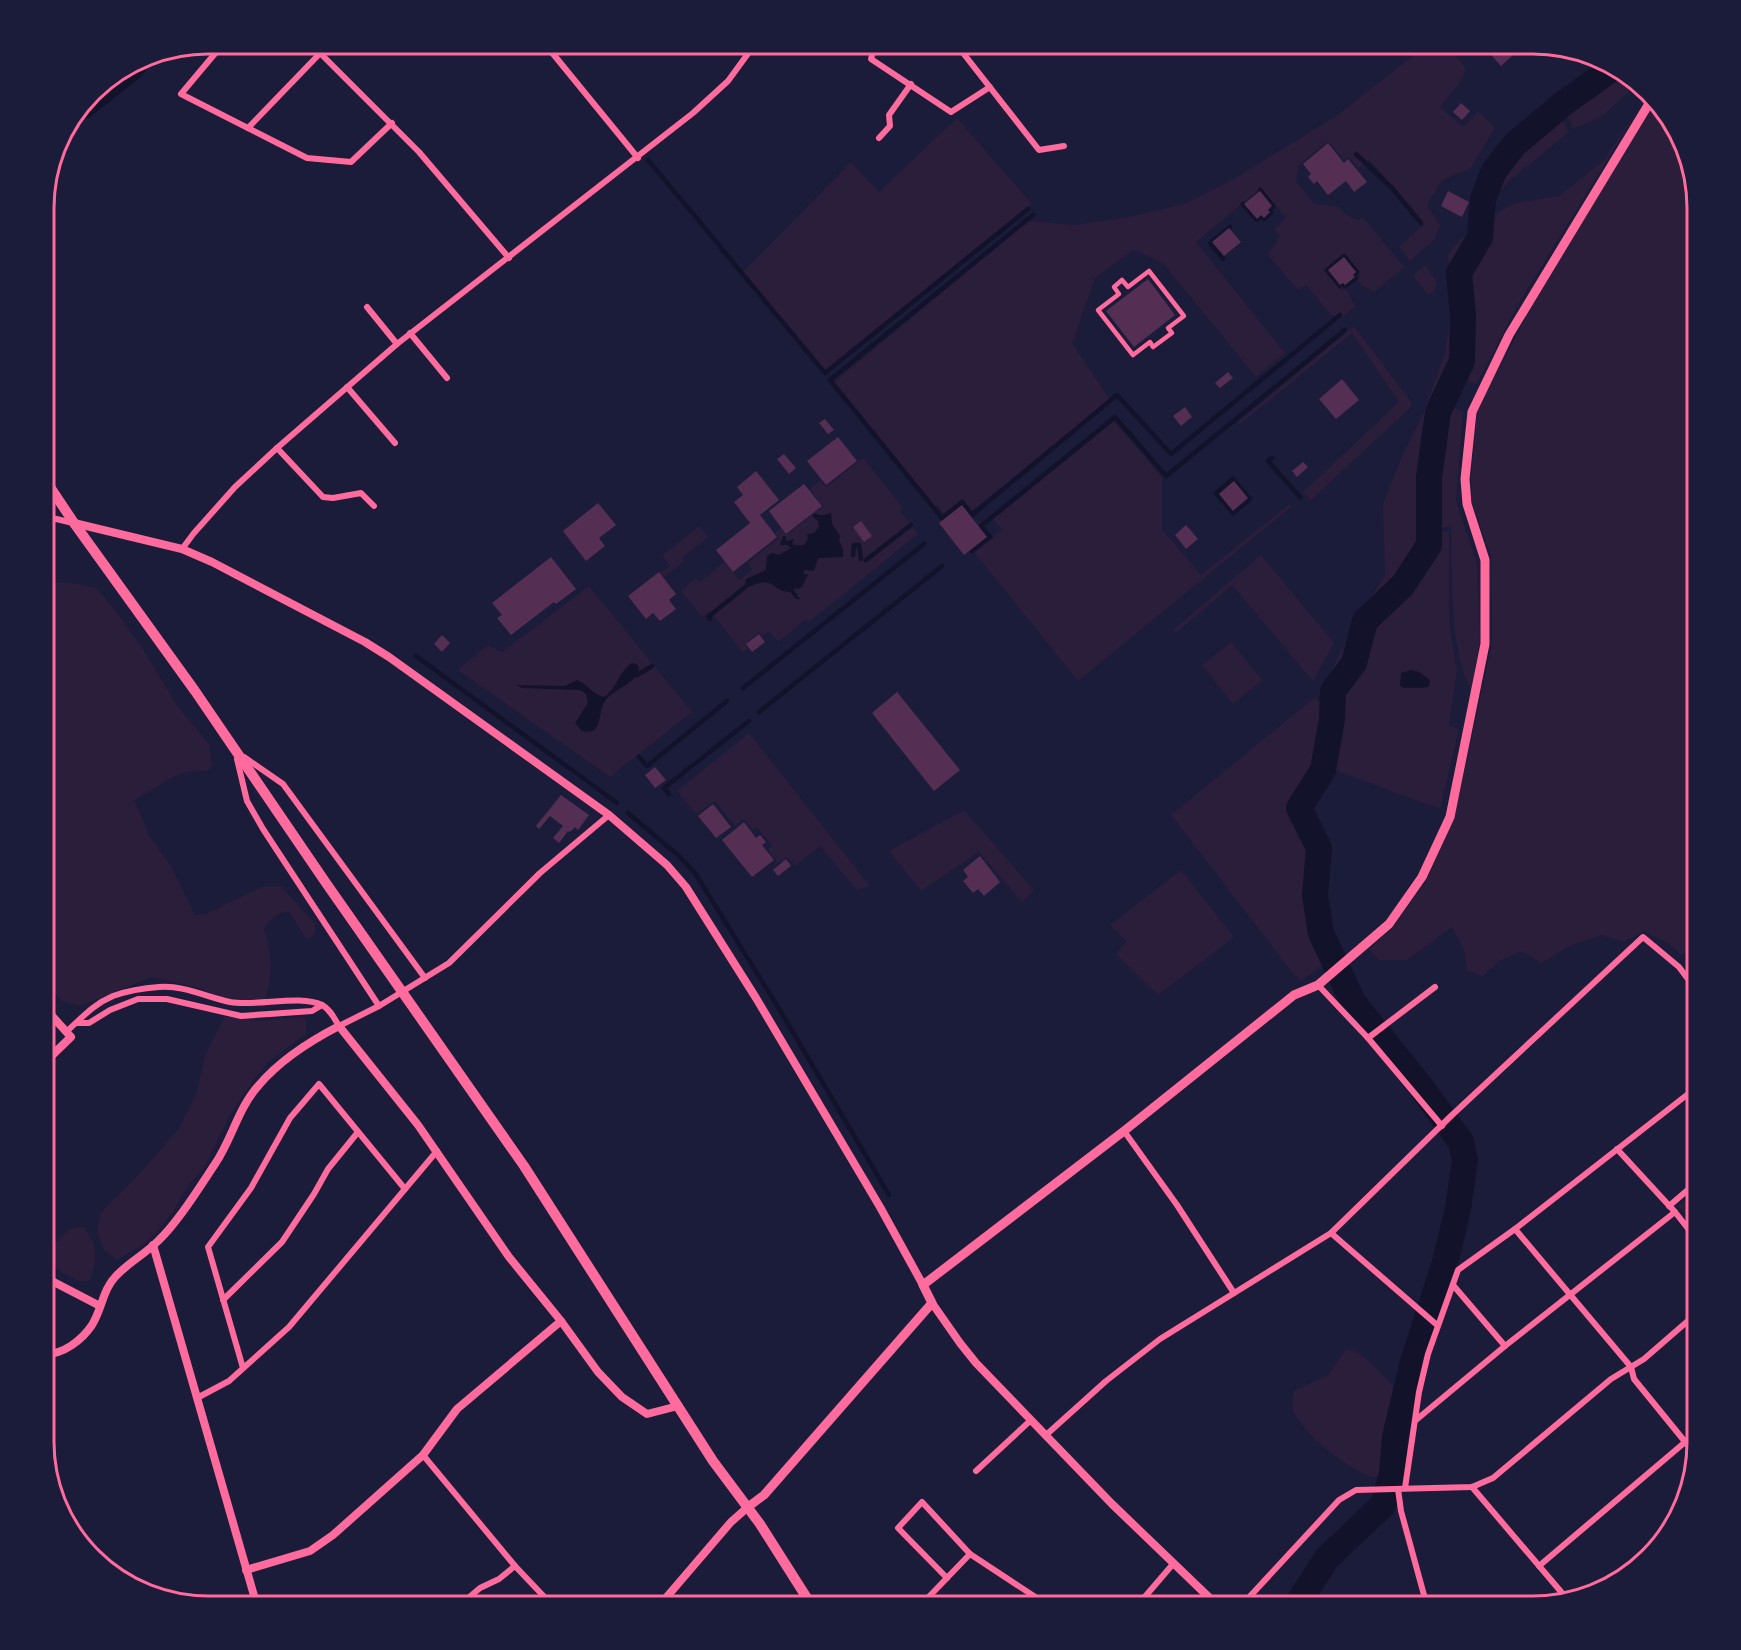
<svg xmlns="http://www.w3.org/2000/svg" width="1741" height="1650" viewBox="0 0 1741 1650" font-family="Figtree,sans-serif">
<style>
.green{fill:#2a1e3b}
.water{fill:#12122b}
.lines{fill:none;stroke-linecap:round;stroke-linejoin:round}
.stream{stroke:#12122b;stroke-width:4.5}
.river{stroke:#12122b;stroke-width:26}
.building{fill:#542f53}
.pedestrian{stroke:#ff6b9d;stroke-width:4.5}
.minor{stroke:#ff6b9d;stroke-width:6}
.tertiary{stroke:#ff6b9d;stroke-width:8}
.secondary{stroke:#ff6b9d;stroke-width:9}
.primary{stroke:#ff6b9d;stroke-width:10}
.rim{fill:none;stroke:#ff6b9d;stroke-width:3}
</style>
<rect width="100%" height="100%" fill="#1b1b3a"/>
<!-- green -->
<g class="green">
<path d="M1428 44H1458L1454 54 1466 68C1462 84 1449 94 1440 107L1463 127 1478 111 1495 128 1470 169 1442 180 1427 205 1440 225 1434 240 1410 261 1399 247 1424 224 1369 159 1358 168 1349 157 1344 160 1328 141 1299 165 1296 181 1315 204 1339 207 1345 214 1358 220 1363 217 1404 267 1374 292 1362 286 1357 279 1361 276 1343 255 1324 270 1341 290 1345 288 1355 306 1342 318 1331 315 1306 285 1298 290 1268 255 1280 236 1274 229 1286 218 1261 188 1196 242 1285 353 1256 377 1162 262 1133 250 1095 278 1072 343 1110 400 972 511 963 500 944 514 937 505 934 507 833 383 1028 221 1076 225 1129 217 1184 204 1230 181 1335 117Z"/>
<path d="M1622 73 1637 84 1601 117 1573 129 1567 115Z"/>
<path d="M1649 92 1519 303 1476 385 1463 378 1469 364 1463 275 1484 239 1486 219 1515 203 1559 196 1604 160Z"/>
<path d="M1655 100 1685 145 1697 198V945L1682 955 1666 942 1644 932 1623 942 1601 935 1572 945 1541 963 1522 951 1499 961 1483 976 1467 971 1464 950 1452 927 1407 960H1379L1369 949 1392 929 1426 881 1454 819 1492 644 1491 556 1472 503 1471 476 1477 412 1531 307Z"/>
<path d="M957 118 1032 204 825 372 743 272 851 162 879 192Z"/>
<path d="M1562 119 1569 132 1509 181 1489 204 1487 202 1499 175 1520 151Z"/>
<path d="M1474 227 1473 238 1452 269 1447 257 1455 245Z"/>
<path d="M1425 265 1437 282 1435 290 1428 295 1413 276Z"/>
<path d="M1455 282 1457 359 1435 414 1426 478V544L1401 583 1362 621 1350 662 1331 689 1330 702 1321 691 1358 618 1385 575 1383 504 1403 454 1423 414 1445 353Z"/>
<path d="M1354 326 1412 403 1410 408 1311 500 1303 492 1399 402 1352 333 1240 424 1238 422Z"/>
<path d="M1448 405 1463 412 1456 501 1477 563 1480 641 1471 691C1448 643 1453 579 1451 526L1434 530C1433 497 1430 433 1448 405Z"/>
<path d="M1114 421 1162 477V529L1201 575 1290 504 1291 507 1078 681 974 552 1002 530 993 519Z"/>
<path d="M863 458 903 508 900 511 918 534 809 622 806 619 778 642 769 631 762 636 759 632 745 644 748 648 743 653 710 611 702 617 681 591 696 578 700 582 724 562 740 580 752 570 747 563 779 538 775 533 781 528 787 535 823 506 810 489 820 480 826 487Z"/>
<path d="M699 526 708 537 682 558 684 561 664 577 661 573 670 566 662 556Z"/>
<path d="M1449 530V622L1457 671 1449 726 1459 729 1440 809 1329 768 1339 692 1357 667 1369 624 1406 587 1431 546 1432 535Z"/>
<path d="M1261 555 1334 643 1313 681 1232 585 1176 633 1173 630Z"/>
<path d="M44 582 71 583 96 588 112 606 143 649 178 707 209 744 212 766 207 772C183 764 156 789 134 800L150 837 171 866 195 915 206 914 261 887 281 886 315 924C316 933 315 936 307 940L289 911C276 913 270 918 264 929 273 955 273 977 264 1003L235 1005 202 989 152 977 80 1006 62 1001 44 982Z"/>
<path d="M589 586 692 712 610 777 458 670 488 645 502 652Z"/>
<path d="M1231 642 1262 680 1233 704 1202 665Z"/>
<path d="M1315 697 1327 710 1320 754 1292 807 1309 852 1303 895 1309 928 1326 963 1300 981 1297 976H1295L1171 815Z"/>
<path d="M749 733 870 886 858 890 854 887 820 846 795 866 787 857 778 863 768 850 772 846 757 827 753 830 744 819 735 826 715 801 696 814 677 791Z"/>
<path d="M964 810 1034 890 1022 902 979 852 921 891 889 851Z"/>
<path d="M1181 870 1234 937 1158 995 1116 954 1127 941 1110 925Z"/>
<path d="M225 1016 259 1021 302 1017 306 1020V1034L268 1062 255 1078 230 1115 204 1168 187 1187 173 1212 158 1230 144 1244 117 1260 104 1250 97 1232 100 1214 141 1172 180 1127 197 1092 205 1055Z"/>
<path d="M1697 1189V1228L1678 1206Z"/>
<path d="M84 1227C99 1248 97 1257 90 1280 81 1283 76 1280 67 1275 55 1269 50 1264 48 1250L71 1228Z"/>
<path d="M1346 1349C1349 1350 1352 1350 1355 1351 1364 1356 1396 1386 1398 1395 1400 1408 1393 1420 1391 1432 1388 1452 1395 1465 1374 1478 1350 1471 1303 1434 1293 1410 1291 1404 1293 1397 1294 1391L1328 1375Z"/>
</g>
<!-- water -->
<g class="water">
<path d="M815 513C821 517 824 515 831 513L832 524 840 536 839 540 843 549V557L818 558 814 571 804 570V574L808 575 801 588 793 589 800 599H796L790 592C775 591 778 585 768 583 759 581 752 587 744 588L746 579 766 570 767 556 772 553 779 555 791 548 787 545H780L783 536H786V541L794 539 792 543 794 545H804L808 539 807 534 814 533 819 527 818 521 812 516Z"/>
<path d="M632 663 637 664 639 668C635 686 615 687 605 701 597 712 604 736 582 731L575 723 588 703 586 694 580 690 522 688 516 685 565 686 577 680C588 684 593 695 604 697 617 689 619 671 632 663Z"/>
<path d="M1411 670 1419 672 1430 680 1429 686C1421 690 1413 686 1404 688L1400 686 1401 673Z"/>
</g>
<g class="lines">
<!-- stream -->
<g class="stream">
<path d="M1356 154 1392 188 1421 223"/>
<path d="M648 160 719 245"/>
<path d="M1243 204 1257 220 1261 216 1264 219 1271 212 1269 210 1273 206 1260 190"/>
<path d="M1033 215 830 380 942 518 962 502 972 515 1117 395 1171 454 1340 315"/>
<path d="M721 248 825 373 1028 209"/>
<path d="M1344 256 1357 272 1353 275 1356 278 1345 286 1343 283 1340 286 1327 270Z"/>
<path d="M1223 259 1210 243 1230 227"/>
<path d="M1272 458 1268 461 1300 497"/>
<path d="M1233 479 1250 499 1233 513 1216 493Z"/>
<path d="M972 551 990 537 981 526 1115 417 1166 476 1345 330"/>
<path d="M853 555 854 545H859L861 559"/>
<path d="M866 560 911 525"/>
<path d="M710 619 708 617 744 588"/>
<path d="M416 656 617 803"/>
<path d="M637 675 652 666"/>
<path d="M743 688 924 544"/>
<path d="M759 712 942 566"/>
<path d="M639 757 647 766 727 701"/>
<path d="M669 794 664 788 749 721"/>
<path d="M628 813 679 856 695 873 781 1012 889 1195"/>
</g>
<!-- river -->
<g class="river">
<path d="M83 106 130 69 136 62"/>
<path d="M1296 1606 1327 1558 1383 1505 1392 1474 1395 1437 1413 1362 1446 1259 1458 1209 1465 1160 1461 1142 1421 1087 1353 1002 1321 933 1315 895 1319 848 1299 808 1323 770 1332 719 1333 691 1354 663 1365 621 1403 585 1429 545V477L1438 412 1462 361 1463 315 1459 273 1480 237 1483 199 1494 171 1515 144 1564 103 1613 68"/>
</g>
</g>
<!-- building -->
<g class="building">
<path d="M1481 44H1525L1501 66Z"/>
<path d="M1461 103 1470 111 1462 120 1453 112Z"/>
<path d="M1328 143 1344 163 1348 159 1367 182 1354 192 1346 181 1328 195 1317 181 1314 184 1308 177 1311 174 1303 164Z"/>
<path d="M1260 191 1272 206 1268 210 1270 212 1264 218 1261 215 1257 219 1244 204Z"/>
<path d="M1448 191 1469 202 1462 217 1441 206Z"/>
<path d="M1229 228 1241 242 1224 256 1212 242Z"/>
<path d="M1344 257 1356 272 1353 275 1355 277 1345 285 1343 283 1340 285 1328 270Z"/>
<path d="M1148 279 1175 315 1134 347 1106 311Z"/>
<path d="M1228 372 1233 378 1220 388 1215 383Z"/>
<path d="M1342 379 1359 400 1336 419 1319 399Z"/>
<path d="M1185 407 1192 417 1181 426 1173 416Z"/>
<path d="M825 419 834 430 828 434 819 423Z"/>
<path d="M838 437 857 461 826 485 807 461Z"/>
<path d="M784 454 796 468 789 474 777 459Z"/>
<path d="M1303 462 1308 467 1297 477 1292 471Z"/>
<path d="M756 471 779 500 760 515 777 537 733 572 716 550 750 523 734 502 743 495 737 487Z"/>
<path d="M1234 481 1248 498 1233 511 1219 494Z"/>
<path d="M804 484 822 506 786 534 769 511Z"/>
<path d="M598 503 616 525 599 538 605 546 586 561 563 531Z"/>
<path d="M962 505 987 537 964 555 939 523Z"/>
<path d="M861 521 872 536 864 542 853 527Z"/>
<path d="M1186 525 1198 539 1186 549 1175 535Z"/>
<path d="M551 557 576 589 556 604 554 602 511 635 497 618 502 615 492 603Z"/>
<path d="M659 572 676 594 669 600 676 609 660 621 653 613 646 619 628 596Z"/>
<path d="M759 634 765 642 752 652 746 644Z"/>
<path d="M442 635 450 643 442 652 434 644Z"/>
<path d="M897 692 960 770 934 791 872 713Z"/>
<path d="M655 767 666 780 655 788 645 775Z"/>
<path d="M561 795 589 815 578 830 575 827 570 832 568 831 559 843 553 838 563 826 550 816 539 829 536 826Z"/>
<path d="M713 804 731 827 716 838 698 816Z"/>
<path d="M744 822 756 838 760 835 766 842 762 845 774 860 752 877 722 840Z"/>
<path d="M980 856 1000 882 984 896 978 889 973 893 963 881 968 877 963 870Z"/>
<path d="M786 859 791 866 778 876 773 870Z"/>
</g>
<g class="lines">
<!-- pedestrian -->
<path class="pedestrian" d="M1149 271 1184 316 1168 328 1172 333 1153 347 1150 342 1133 355 1098 310 1119 294 1114 287 1122 280 1128 287Z"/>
<!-- minor -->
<g class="minor">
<path d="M223 44 181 94 307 158 351 162 392 123"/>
<path d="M545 44 638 158"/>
<path d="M875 44 871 59 951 112 990 87"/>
<path d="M956 44 1039 150 1064 146"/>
<path d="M550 51 558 44"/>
<path d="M320 53 419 152 509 258"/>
<path d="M248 128 329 44"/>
<path d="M879 138 890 126 889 115 911 84"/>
<path d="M367 307 397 344"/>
<path d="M410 333 447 378"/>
<path d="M347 387 395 443"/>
<path d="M277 448 323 497 333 498 361 493 374 506"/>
<path d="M44 516 73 523"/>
<path d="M182 549 194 533 235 487 277 448 397 344 693 113 728 81 755 44"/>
<path d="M244 757 283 784 425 978"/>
<path d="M237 759 247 801 263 829 379 1006"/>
<path d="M1686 976 1697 959"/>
<path d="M1318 985 1368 1038 1442 1126"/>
<path d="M77 1023H89L110 1010 138 999H167L241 1016 312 1011 322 1005"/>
<path d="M66 1032C83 1017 92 1005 113 996 127 991 144 988 159 987 184 985 206 997 230 1002 257 1007 300 994 322 1005 330 1009 334 1018 339 1026L379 1006 449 963 540 873 609 815"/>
<path d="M1368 1038 1435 987"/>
<path d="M1124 1131 1177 1205 1234 1293"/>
<path d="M1617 1149 1675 1212 1697 1240"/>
<path d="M1669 1206 1697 1182"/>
<path d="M1515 1229 1631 1367 1634 1379 1695 1454"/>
<path d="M1331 1233 1437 1325"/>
<path d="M1453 1285 1505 1346"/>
<path d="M223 1300 282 1242 314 1194 328 1169 358 1132"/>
<path d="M243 1368 208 1247 251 1188 290 1118 319 1084 405 1189"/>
<path d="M197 1398 229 1381 289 1327 437 1151"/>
<path d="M1416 1420 1505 1346 1675 1212"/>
<path d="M1046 1435 1106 1381 1160 1339 1331 1233 1451 1116 1643 937 1679 967 1697 991"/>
<path d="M423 1455 515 1566 553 1606"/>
<path d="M976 1471 1031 1420"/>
<path d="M1472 1487 1568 1600"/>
<path d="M1405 1488 1419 1392 1428 1354 1458 1270 1515 1229 1697 1087"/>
<path d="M1398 1489 1401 1511 1427 1606"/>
<path d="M1539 1566 1697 1432"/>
<path d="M947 1578 898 1528 922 1502 970 1554 1049 1606"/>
<path d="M459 1606 480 1588 499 1579 515 1566"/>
<path d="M920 1606 970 1554"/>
<path d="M1137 1606 1173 1564"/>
<path d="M1241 1606 1339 1500 1356 1490 1472 1487 1493 1478 1611 1379 1644 1359 1697 1313"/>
</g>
<!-- tertiary -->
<g class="tertiary">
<path d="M74 523 182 549 212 562 365 642 389 657 609 815 667 865 686 887 756 998 880 1207 923 1285"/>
<path d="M44 1063 71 1037 44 1007"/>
<path d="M153 1245 257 1606"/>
<path d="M44 1272 48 1279 100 1306"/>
<path d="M932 1303 960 1343 976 1363 1112 1504 1218 1606"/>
<path d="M44 1354C63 1355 82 1340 92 1325 102 1309 103 1289 116 1276 128 1263 145 1254 158 1241 178 1222 199 1188 215 1164 232 1139 238 1108 259 1085 281 1059 310 1041 339 1026L418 1125 509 1257 561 1321 598 1372 622 1397 647 1414 678 1406"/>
<path d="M246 1570 310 1551 333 1535 423 1455 457 1409 561 1321"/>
<path d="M659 1606 731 1522 748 1507"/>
</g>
<!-- secondary -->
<path class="secondary" d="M748 1507 764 1495 932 1303 923 1285 1124 1131 1294 995 1318 985 1389 924 1422 877 1450 817 1485 644V560L1467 504 1465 479 1472 412 1509 335 1653 97"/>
<!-- primary -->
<path class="primary" d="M44 478 74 523 195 691 326 883 524 1166 713 1461 760 1524 812 1606"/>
</g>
<!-- crop -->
<path d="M0 0H1741V1650H0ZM208 54H1533A154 154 0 0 1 1687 208V1442A154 154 0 0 1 1533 1596H208A154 154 0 0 1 54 1442V208A154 154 0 0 1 208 54Z" fill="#1b1b3a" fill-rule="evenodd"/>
<path class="rim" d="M208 54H1533A154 154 0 0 1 1687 208V1442A154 154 0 0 1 1533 1596H208A154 154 0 0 1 54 1442V208A154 154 0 0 1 208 54Z"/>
</svg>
